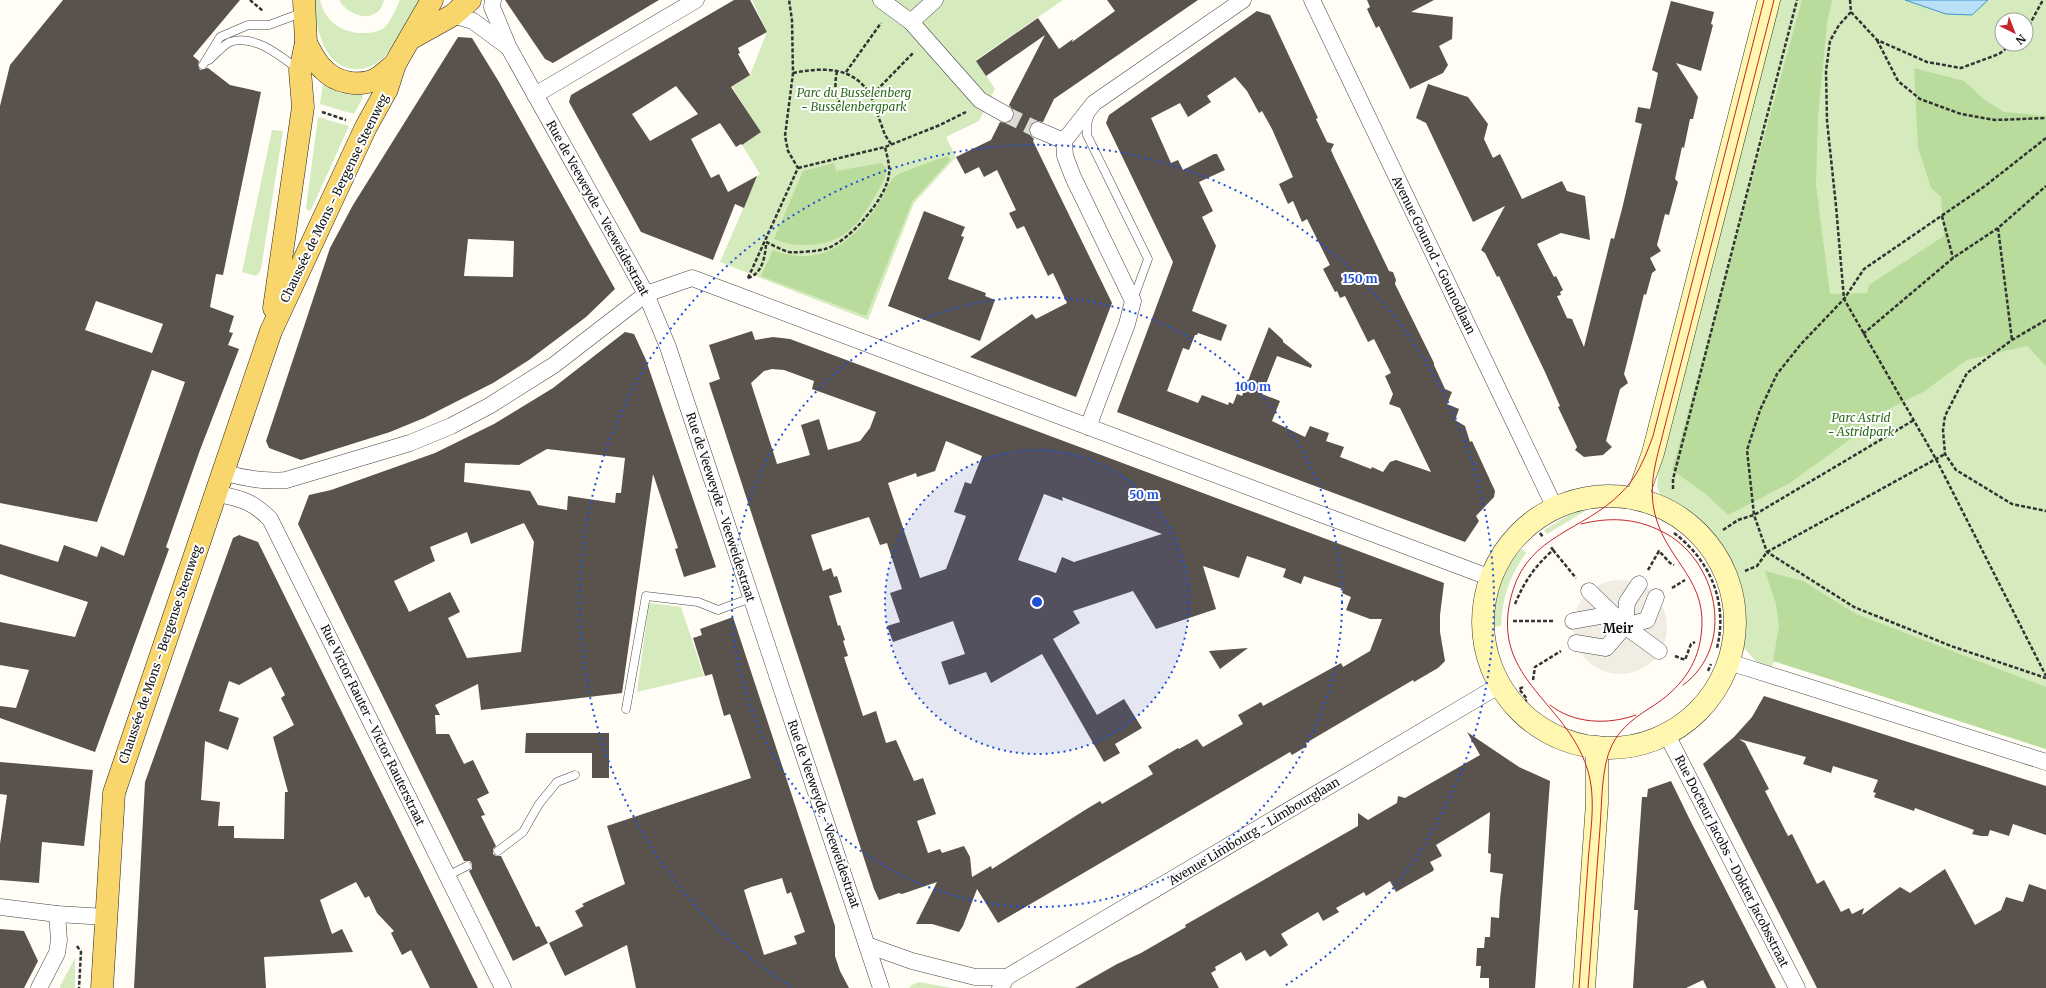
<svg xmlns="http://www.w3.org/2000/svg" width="2046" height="988" viewBox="0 0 2046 988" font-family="Merriweather,serif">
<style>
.green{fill:#d5ebbd;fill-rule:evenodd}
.forest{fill:#b9dc9c}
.plaza{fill:#f1ede2}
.water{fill:#b9e0f7;stroke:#3f96cf}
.building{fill:#5a524d;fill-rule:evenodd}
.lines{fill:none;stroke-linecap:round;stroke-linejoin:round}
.street-tunnel{stroke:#dbdad3;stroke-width:16;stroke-dasharray:16 8;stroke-linecap:butt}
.lane-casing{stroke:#444;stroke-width:9}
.street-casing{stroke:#444;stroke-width:17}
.secondary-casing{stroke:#333;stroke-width:23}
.primary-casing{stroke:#222;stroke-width:23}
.path{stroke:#333;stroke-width:2.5;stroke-dasharray:4 2;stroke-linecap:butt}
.lane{stroke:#fff;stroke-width:8}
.street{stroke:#fff;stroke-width:16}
.secondary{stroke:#fff6b0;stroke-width:22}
.primary{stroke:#f9d66b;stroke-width:22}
.tram{stroke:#c4262e;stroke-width:1}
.ring{fill:none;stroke:#1d4ed8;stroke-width:2;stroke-dasharray:2 4}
.labels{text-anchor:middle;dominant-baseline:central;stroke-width:4;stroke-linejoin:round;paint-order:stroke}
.park-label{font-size:12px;font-style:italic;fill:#2f6b1f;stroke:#fff}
.street-label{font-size:12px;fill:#111;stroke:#fff}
.neighbourhood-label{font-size:13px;font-weight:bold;fill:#111;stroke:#fff}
.centre{fill:#1d4ed8;stroke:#fff;stroke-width:2}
.ring-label{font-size:12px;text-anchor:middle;font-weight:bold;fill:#1d4ed8;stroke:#fff;stroke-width:4;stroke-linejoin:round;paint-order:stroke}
</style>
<rect width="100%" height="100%" fill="#fffdf5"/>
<!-- green -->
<g class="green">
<path d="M314 0H320C325 22 343 34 365 33 372 33 379 32 385 27 392 19 396 9 400 0H421C411 16 394 50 379 61 372 67 362 70 353 69 322 65 316 26 314 0Z"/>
<path d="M339 0H384C378 25 350 18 339 0Z"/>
<path d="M752 0H1063L976 60 995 89 979 121 946 137 956 157 914 203 868 320 720 262 753 186 747 182 760 174 742 145 761 132 732 87 750 75 767 32Z"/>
<path d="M1779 0H2046V749L1774 661 1772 667 1757 662 1744 648 1741 592 1728 557 1715 538 1699 521 1661 496 1657 487 1659 467ZM2002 20H2026V44H2002Z"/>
<path d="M323 84C333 92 350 97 362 94L363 97 354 114 320 104Z"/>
<path d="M318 117 349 126 311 210 308 211 306 208Z"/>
<path d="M272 130 283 131 261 269 257 276 242 272Z"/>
<path d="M1595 505 1547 534 1544 530 1574 512Z"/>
<path d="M1522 549 1526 553C1510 575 1502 598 1501 626L1493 627C1493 596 1500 571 1522 549Z"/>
<path d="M649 603 681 607 704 676 637 692Z"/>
<path d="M75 958V988H60V986Z"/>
<path d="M919 982 951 988H909L912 985Z"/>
</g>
<!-- forest -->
<g class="forest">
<path d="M1802 0H1832L1827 23 1818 118 1816 185 1830 294 1867 293 1869 285 1944 236 1941 197 1931 188 1918 147 1914 68 1964 81 1985 100 2004 112 2046 116V366L2027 346 1967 360 1923 392 1881 413 1860 432 1790 483 1728 515 1707 495 1672 470Z"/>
<path d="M948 156 950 160 912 202 866 316 761 276 773 250C819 268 851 244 877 206 882 199 889 182 894 177 900 172 939 159 948 156Z"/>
<path d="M834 163 836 171 881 163 886 168C887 178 880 188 875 196 858 226 843 244 807 245 795 245 785 244 774 239L803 171Z"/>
<path d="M1765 571 1803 581 1856 614 2046 687V749L1773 661 1779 626 1776 604Z"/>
</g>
<!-- plaza -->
<circle class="plaza" cx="1620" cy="627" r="47"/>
<!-- water -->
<path class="water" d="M1905 0H1988L1972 15 1946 14Z"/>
<!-- building -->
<g class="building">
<path d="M63 0H240L193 56 199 61 198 65 200 70 208 68 230 85 261 92 223 275 216 274 210 307 234 316 229 332 233 333 228 345 239 349 200 450 166 547 169 549 95 752 0 718V706L16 708 29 670 0 665V622L75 637 88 602 0 574V544L58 562 64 545 97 557 101 546 124 556 185 382 152 370 97 522 0 503V106L10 65ZM96 301 163 324 152 353 85 330Z"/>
<path d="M505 0H659L553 63 545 59Z"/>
<path d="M734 0H750L767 32 738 48 740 53 738 54 750 75 731 87 761 132 742 145 741 144 736 147 720 123 691 139 711 178 719 174 728 192 757 176 744 208 735 204 713 260 641 232 569 102 571 95ZM676 86 698 114 650 141 632 114Z"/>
<path d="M1107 0H1198L1054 99 1043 122 1036 121 1029 127 1030 135 1034 139 1033 141 1112 303 1076 397 970 357 1032 314 1036 319 1067 303 1053 273 1048 276 1024 226 1017 229 1009 213 1016 210 997 170 984 177 979 167 965 174 956 157 991 140 1000 122 1006 123 1013 119V110L1009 105 1045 35 986 76 976 61 1038 18 1059 49 1073 39 1072 42 1115 11Z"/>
<path d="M1367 0H1434L1411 12 1453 17 1452 39 1439 46 1448 65 1443 73 1410 89 1379 26 1376 28 1367 9 1370 7Z"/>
<path d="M1671 1 1714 12 1711 24 1713 25 1701 71 1676 63 1698 97 1693 119H1690L1684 148 1682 147 1675 179 1678 182 1669 215 1665 214 1657 245 1661 251 1650 258 1656 270 1652 273 1646 295 1644 294 1634 335 1624 374 1628 383 1620 389 1606 441 1612 447 1603 455 1584 457 1575 450 1577 447 1558 407 1560 406 1545 372 1499 276 1497 277 1485 253 1481 250 1505 206 1473 222 1426 123 1416 118 1428 84 1468 97 1488 124 1484 139 1493 158 1500 154 1522 199 1562 181 1567 191 1585 196 1590 240 1561 233 1537 244 1554 277 1556 276 1563 290 1560 292 1561 295 1557 296 1567 318 1572 319 1584 347 1611 238 1614 239 1622 209 1642 124 1635 122 1638 107 1650 109 1658 73 1652 70Z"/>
<path d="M1257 11 1270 15 1318 118 1316 119 1327 142 1334 144 1331 150 1334 157 1389 271 1393 272 1396 280 1395 284 1434 363V365L1445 389 1452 392 1447 404 1459 409 1455 420 1465 426 1470 442 1472 441 1495 491 1494 497 1476 516 1479 521 1465 542 1117 412 1173 262 1106 123 1109 115ZM1235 77 1247 91 1259 113 1262 111 1272 129 1293 177 1279 184 1288 204 1293 201 1302 222 1307 219 1330 265 1323 269 1335 292 1337 291 1340 298 1345 296 1368 342 1374 339 1391 373 1385 376 1393 394 1389 404 1400 408 1431 472 1396 460 1390 462 1383 472 1372 467 1371 469 1340 457 1344 447 1326 441 1329 433 1310 426 1305 437 1272 421 1280 401 1262 394 1277 356 1311 368 1312 365 1283 342V340L1269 327 1242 396 1237 394 1233 404 1229 402 1228 405 1202 395 1198 403 1167 391 1183 348 1189 350 1195 335H1197L1198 333 1221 341 1227 325 1192 311 1216 246 1202 217 1213 211 1199 182 1225 170 1217 154H1214L1183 170 1178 160 1171 163 1151 118 1180 103 1188 117 1211 102 1207 96Z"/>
<path d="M458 37 472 38 499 82 615 289 586 317 529 360 493 383 424 418 390 432 301 460 269 448 266 441 330 248 353 205ZM468 239 514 241 513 277 464 276Z"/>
<path d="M924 211 965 227 961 236 964 237 948 279 986 293 985 296 995 300 980 341 888 306Z"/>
<path d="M752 331 755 340 773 337 790 339 1444 583 1440 615V632L1445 661 1438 668 1414 682 1413 680 1306 743 1307 746 1292 755 1290 752 998 923 977 889 963 926 959 932 932 924H916L937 882 902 894 899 893 879 900 874 889 709 383 720 379 709 345ZM772 369 784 370 814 381 812 389 876 412 870 428 860 441 828 450 819 419 801 425 810 455 777 464 751 383 764 371ZM946 441 982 456 971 484 965 482 954 512 966 516 946 569 920 578 888 483 916 473 917 477 935 471ZM1044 494 1063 501 1062 497 1162 534 1074 562 1062 557 1056 573 1018 560ZM869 517 880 545 887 543 902 589 890 593 900 622 887 626 893 642 953 621 965 654 941 662 949 685 986 672 991 683 1042 654 1104 762 1120 753 1115 744 1142 728 1124 699 1097 715 1053 639 1080 623 1073 611 1133 591 1156 629 1216 609 1203 566 1239 578 1247 556 1286 569 1283 577 1301 584 1304 576 1343 589 1342 593 1351 597 1346 610 1370 619H1382L1370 651 1343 667 1341 663 1263 706 1261 702 1238 715 1243 724 1203 747 1197 739 1179 749 1178 748 1148 766 1153 774 1102 804 1100 801 1085 810 992 869 991 866 972 877 970 857 964 846 942 853 940 849 928 853 917 821 936 814 923 778 914 781 896 740 886 743 876 711 863 716 844 657 848 656 843 641 845 640 840 625 838 626 829 596 842 592 837 576 834 577 831 568 823 571 811 535Z"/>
<path d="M625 332 634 334 646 360 716 567 684 577 675 549 678 548 653 474 622 693 481 710 478 684 435 705 440 715H435L436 734H449L464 764 473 760 489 793 477 799 485 815 481 816 496 846 493 849V854L496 856H501L536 927 539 926 548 943 513 961 469 871 472 869V864L470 861H464L298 524 309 495 331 490 435 453 494 424 553 388ZM547 449 625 458 621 493H616L615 503 568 496 567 510 538 505 530 491 464 482 465 463 519 465ZM524 523 534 542 521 652 467 658 448 618 460 612 450 592 409 612 394 581 435 561 430 547 467 532 471 544Z"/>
<path d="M239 535 258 542 478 988H430L411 950 402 955 391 933 394 931 377 913 369 896 365 898 356 882 320 900 332 934 342 929 353 952 264 957 266 988H134L145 782 233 538ZM271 667 285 695 281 698 294 725 273 737 288 792H285L284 839 234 838V826H218L220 802 201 800 205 741 228 750 239 718 219 711 229 681 239 685Z"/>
<path d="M733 617 835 926V956L840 971 849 988H636L627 945 565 976 549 943 583 926 575 911 584 906 582 904 625 884 607 826 751 778 730 714 724 716 712 674 705 676 693 638 702 635 700 629ZM782 878 787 894 791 892 805 932 794 936 797 944 764 955 744 890 751 887Z"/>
<path d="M1248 648 1220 669 1209 651Z"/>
<path d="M1764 696 2046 786V835L2013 824 2009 836 1990 830 1988 836H1981L1972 834 1974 830 1915 808 1914 811 1874 797 1876 793 1873 792 1878 780 1833 766 1831 773 1803 764 1806 757 1739 739 1745 743 1769 789 1765 791 1788 836 1792 834 1817 884 1824 880 1841 912 1849 908 1852 914 1864 908 1862 915 1900 887 1910 893 1945 869 1975 925 2001 910 2006 897 2023 902 2029 884 2046 890V988H1817L1703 764 1734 737 1752 717Z"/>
<path d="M1467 732 1519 767 1550 781 1535 988H1489V978H1480L1481 966H1476L1477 948H1484L1485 937H1490L1491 917 1499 918 1500 899 1503 874 1490 872 1491 854 1488 853 1490 812 1436 845 1442 856 1430 862 1434 869 1433 871 1396 892 1390 881 1366 896 1364 892 1336 908 1339 912 1323 921 1318 912 1281 934 1288 945 1270 957 1265 950 1246 961 1241 952 1215 967 1216 970 1211 973 1219 988H1075L1117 964 1141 953 1186 927 1185 925 1358 826V813L1368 820 1397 803 1398 796 1405 798 1480 755Z"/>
<path d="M526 733H609V778H592V753H525Z"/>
<path d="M0 762 93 770 84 846 42 842 39 883 0 880V844L7 795 0 794Z"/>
<path d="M1671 781 1690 820 1776 988H1707L1703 980 1686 988H1633L1638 910H1634L1642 797H1647L1648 789Z"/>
<path d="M0 929 24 931 38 961 24 988H0Z"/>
</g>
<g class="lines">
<!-- street-tunnel -->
<path class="street-tunnel" d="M1005 114 1038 130"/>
<defs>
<g id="lane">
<path d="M209 60C215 55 223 45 230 42 255 34 280 56 298 69"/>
<path d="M203 65 220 37 248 25H269L304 12"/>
<path d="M1090 114 1087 124V135L1148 259 1133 300"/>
<path d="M626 709 646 596 698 602 718 610 751 598"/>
<path d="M498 851 523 832 539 804 557 782 575 775"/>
<path d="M447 876 467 866"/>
</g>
<g id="street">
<path d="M493 0 492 7 509 48 629 263 646 294 668 347 881 988"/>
<path d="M881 0 911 22 980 100 1005 114"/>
<path d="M1312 0 1556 510"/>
<path d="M453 15 473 21 508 47"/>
<path d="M911 22 935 0"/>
<path d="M535 95 696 0"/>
<path d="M1038 130 1064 141"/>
<path d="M1088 427 1127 324 1133 301 1073 177 1065 156 1064 141 1094 103 1243 0"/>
<path d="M223 472C245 479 264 482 286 480L410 443 451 426 489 406 554 365 646 294 692 278 1491 578"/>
<path d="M215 493C241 499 251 500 270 519L503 988"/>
<path d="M1589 591 1625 626 1647 620 1656 597"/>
<path d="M1573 621 1612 614"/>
<path d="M1625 626 1659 651"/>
<path d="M1576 643 1606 648 1625 626 1627 602 1639 584"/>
<path d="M1729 662 2046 762"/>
<path d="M1666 733 1797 988"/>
<path d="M0 907 57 914 106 917"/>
<path d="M867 945 912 961 975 977H1007"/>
<path d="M39 988 57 953 59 940 57 914"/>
<path d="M1000 988 1007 977 1500 685"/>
</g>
<g id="secondary">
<circle cx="1609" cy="622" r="126"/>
<path d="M1637 498 1653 453 1769 0"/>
<path d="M1584 988 1597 803V747"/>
</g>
<g id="primary">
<path d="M410 39 453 15 470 0"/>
<path d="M306 43C311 52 315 62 323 69 336 83 360 88 378 78 384 74 389 69 395 64"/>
<path d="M274 308 303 107 300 71 306 43 304 0"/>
<path d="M102 988 114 793 271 331 366 127 387 89 395 64 432 0"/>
</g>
</defs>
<!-- lane casing -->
<use href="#lane" class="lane-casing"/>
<!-- street casing -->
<use href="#street" class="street-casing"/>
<!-- secondary casing -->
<use href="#secondary" class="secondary-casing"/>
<!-- primary casing -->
<use href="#primary" class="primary-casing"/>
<!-- path -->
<g class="path">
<path d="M250 0 263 11"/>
<path d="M1850 0 1851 12 1877 40 1927 62 1961 68 1999 54 2012 44"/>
<path d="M1851 12 1839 25 1830 41 1826 71 1827 121 1836 206 1844 299 1936 459 2046 676"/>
<path d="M2026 31 2043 0"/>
<path d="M1877 40 1898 81 1920 99 1961 114 1995 120 2046 118"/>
<path d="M837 71C831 102 842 117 873 103"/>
<path d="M846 72 881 23"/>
<path d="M793 73C823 67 854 66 871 96"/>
<path d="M322 112 346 120"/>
<path d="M2046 138 1985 186 1864 269 1844 299 1801 344 1777 374 1760 410 1747 450 1754 515 1767 552 1854 607 1951 646 2046 678"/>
<path d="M891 144 885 135 871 96 914 52"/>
<path d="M798 168 885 147 940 125 966 112"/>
<path d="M1942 216 1953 258"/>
<path d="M1998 228 2012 340"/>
<path d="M766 242C773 245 781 250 789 252 795 253 819 251 825 249 848 243 887 198 889 174 890 165 887 156 885 147"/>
<path d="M748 278 798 168 788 151 785 136 793 73 792 20 789 0"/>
<path d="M748 278C762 274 765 257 766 245"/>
<path d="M2046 320 2012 340 1967 373 1945 416 1943 430 1945 454 1956 470 2012 504 2046 511"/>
<path d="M1863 334 1953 258 1998 228 2046 186"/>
<path d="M1673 489V479L1797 0"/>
<path d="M1723 530 1738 520 1754 515 1914 420"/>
<path d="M1540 533 1543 537"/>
<path d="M1674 533C1711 561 1728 603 1717 648"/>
<path d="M1553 550 1576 578"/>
<path d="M1648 570 1659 551 1670 563 1674 565"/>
<path d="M1745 571 1757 566 1767 552 1945 454"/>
<path d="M1672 588 1685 580"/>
<path d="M1515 604C1524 582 1535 566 1553 550L1551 547"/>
<path d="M1513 621H1555"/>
<path d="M1675 656 1685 660 1691 644 1695 642"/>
<path d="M1708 671 1711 664"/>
<path d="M1533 680 1535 667 1561 651"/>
<path d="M1523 687 1519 689 1527 699 1525 702"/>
<path d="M77 946 81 952 79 988"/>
</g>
<!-- lane -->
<use href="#lane" class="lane"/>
<!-- street -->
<use href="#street" class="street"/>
<!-- secondary -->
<use href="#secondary" class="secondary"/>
<!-- primary -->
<use href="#primary" class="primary"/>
<!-- tram -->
<g class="tram">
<path d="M1581 524C1609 517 1635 518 1661 531 1718 558 1737 646 1683 685"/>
<path d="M1550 705C1574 724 1608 725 1636 715"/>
<path d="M1579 988C1582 946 1585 905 1588 863 1590 832 1597 798 1587 768 1565 699 1486 677 1513 590 1530 535 1584 530 1620 494 1637 478 1645 458 1653 436L1764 0"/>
<path d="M1588 988C1592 935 1596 881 1600 828 1602 803 1601 767 1612 745 1621 727 1637 716 1653 706 1679 689 1697 667 1701 636 1709 581 1669 563 1656 518 1649 494 1653 472 1659 449L1774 0"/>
</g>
</g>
<!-- distance rings -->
<circle cx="1037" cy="602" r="152" fill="#1d4ed8" fill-opacity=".12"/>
<g class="ring">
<circle cx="1037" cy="602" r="152"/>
<circle cx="1037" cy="602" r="305"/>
<path d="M791 987A457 457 0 1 1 1283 987"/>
</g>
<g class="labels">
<!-- park labels -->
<g class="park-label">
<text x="854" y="92">Parc du Busselenberg<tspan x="854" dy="14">- Busselenbergpark</tspan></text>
<text x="1861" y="417">Parc Astrid<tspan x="1861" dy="14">- Astridpark</tspan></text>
</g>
<!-- street labels -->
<g class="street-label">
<text transform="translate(334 198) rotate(-64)">Chaussée de Mons - Bergense Steenweg</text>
<text transform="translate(598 208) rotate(61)">Rue de Veeweyde - Veeweidestraat</text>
<text transform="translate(1434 255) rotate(64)">Avenue Gounod - Gounodlaan</text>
<text transform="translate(721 507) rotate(72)">Rue de Veeweyde - Veeweidestraat</text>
<text transform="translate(160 654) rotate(-71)">Chaussée de Mons - Bergense Steenweg</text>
<text transform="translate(373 725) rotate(64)">Rue Victor Rauter - Victor Rauterstraat</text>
<text transform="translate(824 814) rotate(71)">Rue de Veeweyde - Veeweidestraat</text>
<text transform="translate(1254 831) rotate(-31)">Avenue Limbourg - Limbourglaan</text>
<text transform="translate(1732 861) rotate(63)">Rue Docteur Jacobs - Dokter Jacobsstraat</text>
</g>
<!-- neighbourhood labels -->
<g class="neighbourhood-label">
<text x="1618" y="628">Meir</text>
</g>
</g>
<circle cx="1037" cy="602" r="6" class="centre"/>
<g class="ring-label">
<text x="1360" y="283">150 m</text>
<text x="1253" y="391">100 m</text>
<text x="1144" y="499">50 m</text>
</g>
<!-- north arrow -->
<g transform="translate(2014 32) rotate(137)"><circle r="19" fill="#ffffff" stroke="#a0a0a0"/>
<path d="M0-3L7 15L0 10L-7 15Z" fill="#c4262e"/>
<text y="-6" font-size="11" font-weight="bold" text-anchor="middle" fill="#111111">N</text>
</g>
</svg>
